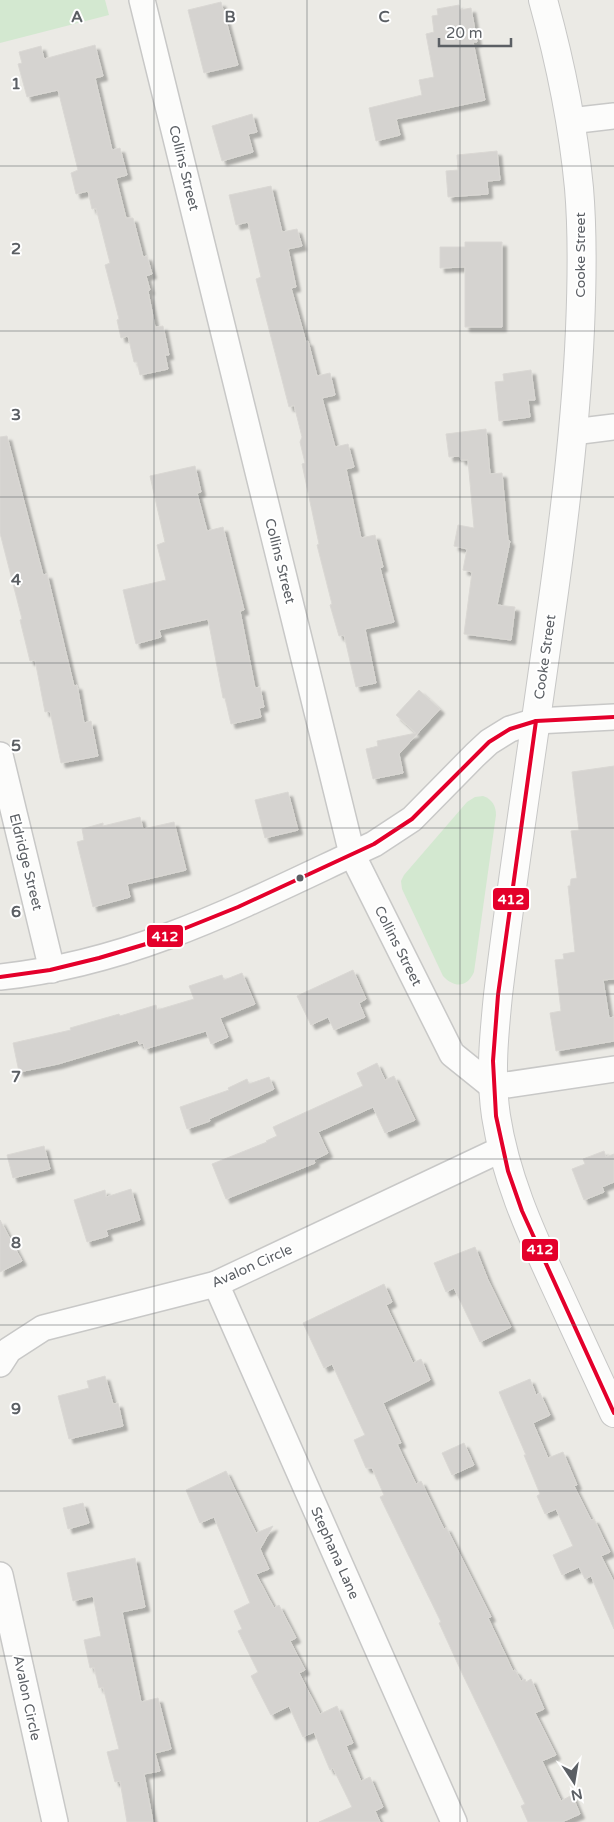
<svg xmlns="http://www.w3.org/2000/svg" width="614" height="1822" viewBox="0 0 614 1822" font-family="'Varela Round',sans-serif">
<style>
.green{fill:#d3e8d0}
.building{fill:#d5d3d0;stroke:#dad8d4;filter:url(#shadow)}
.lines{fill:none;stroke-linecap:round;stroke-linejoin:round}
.street-casing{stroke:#c8c8c7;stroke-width:28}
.secondary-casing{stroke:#c7c7c6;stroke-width:30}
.street{stroke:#fcfcfb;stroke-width:25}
.secondary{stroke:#fcfcfb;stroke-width:28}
.bus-1-casing{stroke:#fff;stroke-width:8}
.bus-1{stroke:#e4002b;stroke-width:4}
.grid{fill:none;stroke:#5b5f64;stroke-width:1;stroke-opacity:0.55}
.bus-dot{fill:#5b5f64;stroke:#fff;stroke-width:2}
.labels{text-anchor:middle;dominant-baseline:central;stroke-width:4;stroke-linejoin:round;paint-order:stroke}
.street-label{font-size:14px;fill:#5b5f64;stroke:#fff}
.grid-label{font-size:16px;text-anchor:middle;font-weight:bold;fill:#5b5f64;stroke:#fff;stroke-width:4;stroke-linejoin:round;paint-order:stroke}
.line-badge{stroke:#fff;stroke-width:2}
.badge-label{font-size:14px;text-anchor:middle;font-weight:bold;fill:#fff}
</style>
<defs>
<filter id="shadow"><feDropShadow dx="4.5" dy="4.5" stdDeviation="1" flood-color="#0004"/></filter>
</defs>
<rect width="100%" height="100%" fill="#ebeae5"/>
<!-- green -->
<g class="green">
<path d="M0 0H105L109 15 0 43Z"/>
<path d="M483 796C492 799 496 806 496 815L474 972C467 988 454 988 443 976L402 889 401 881 404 875 467 802 475 797Z"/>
</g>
<!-- building -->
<g class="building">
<path d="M221 2 238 65 204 73 188 10Z"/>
<path d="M459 5 460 10 471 8 477 42H473L485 100 396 119 400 135 376 141 369 108 422 95 419 80 434 77 426 34 434 32 432 16 438 15 437 9Z"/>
<path d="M95 45 103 76 95 78 112 150 120 148 127 175 116 178 126 218H133L143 257 147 256 152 274 146 276 150 290 148 291 155 327 163 326 169 355H165L168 369 140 375 137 362H134L128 336 121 338 117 320 119 319 105 265 110 263 96 208 92 209 88 191 76 194 71 173 78 170 58 90 27 97 18 64 22 63 19 52 41 46 44 59Z"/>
<path d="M252 114 257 132 248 134 253 152 222 161 212 126Z"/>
<path d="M497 151 500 180 487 181 488 194 448 197 446 171 458 170 457 155Z"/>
<path d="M271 186 282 232 297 229 302 246 288 249 296 287 291 288 306 342 308 341 317 376 330 373 335 395 322 398 335 447 348 444 354 467 346 469 361 538 375 535 383 567 380 568 394 622 365 629 376 683 356 687 344 635 339 636 330 605 332 604 317 545 319 544 302 464 305 463 300 442 302 437 294 405 289 407 256 279 261 277 248 222 236 225 229 195Z"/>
<path d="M465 242H502V327H465V267L440 268V247H465Z"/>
<path d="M531 370 535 400H528L530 417 499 421 495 382 504 381 503 374Z"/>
<path d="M486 429 490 474 502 473 508 540 510 541 497 605 515 607 511 640 464 634 472 572 463 570 467 549 454 546 458 525 474 528 468 460H461L460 456 449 457 446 434Z"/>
<path d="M7 436 43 575 47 574 74 686 77 685 84 723 91 721 98 756 61 763 50 711 45 712 35 660 30 661 20 620 22 619 0 533V437Z"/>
<path d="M195 466 201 492 197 493 207 531 223 527 244 610 240 611 255 688 260 687 264 707 259 708 261 717 231 724 225 698H223L208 619 159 630 161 637 136 644 123 590 166 580 157 545 165 542 150 476Z"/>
<path d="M419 690 440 709 399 754 403 773 373 779 366 749 378 746 377 741 416 733 396 715Z"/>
<path d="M614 766V979L603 980 609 1018 614 1017V1041L556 1051 550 1013 561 1011 555 960 564 959 563 954 575 952 568 886H570L571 879 577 878 571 831 579 830 572 772Z"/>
<path d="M288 792 298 830 265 838 255 800Z"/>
<path d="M140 817 143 829 174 822 186 870 127 884 130 897 93 907 77 842 84 840 82 829 103 823V826Z"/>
<path d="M353 970 366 999 359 1003 365 1017 334 1030 328 1017 311 1025 297 996Z"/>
<path d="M242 973 255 1004 220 1018 228 1037 211 1044 206 1031 145 1049 143 1043 139 1044 138 1040 58 1064 19 1072 13 1043 71 1030 70 1028 119 1014 120 1016 156 1005 157 1010 194 999 189 986 222 975 224 980Z"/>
<path d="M377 1063 385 1080 394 1076 415 1120 385 1133 373 1107 318 1132 328 1153 314 1160 315 1163 226 1199 212 1164 267 1142 266 1141 277 1136 273 1127 363 1086 357 1073Z"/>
<path d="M269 1077 274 1089 209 1119 210 1121 187 1129 180 1107 229 1090 228 1088 247 1079 249 1084Z"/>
<path d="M44 1146 50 1169 13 1178 7 1155Z"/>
<path d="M604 1151 606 1157 614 1154V1182L602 1187 604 1192 584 1200 572 1169 585 1164 583 1159Z"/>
<path d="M131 1189 140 1220 106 1230 108 1236 87 1242 74 1200 105 1190 106 1197Z"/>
<path d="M0 1220 22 1261 0 1272Z"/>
<path d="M475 1247 488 1280 511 1327 480 1342 454 1288 446 1292 434 1263Z"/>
<path d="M384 1284 392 1302 386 1305 413 1363 421 1359 430 1380 383 1403 401 1443 397 1444 416 1484 421 1481 444 1529 446 1527 491 1617 488 1618 513 1671 515 1670 521 1681 525 1679 526 1682 531 1679 544 1709 535 1713 556 1755 542 1761 561 1801 572 1795 580 1814 562 1822H528L521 1806 525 1804 462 1673 439 1623 441 1622 380 1497 384 1495 372 1468H366L354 1440 365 1435 332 1364 324 1368 303 1323Z"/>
<path d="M105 1376 113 1404 118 1403 123 1426 69 1439 58 1396 89 1388 87 1381Z"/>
<path d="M530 1379 536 1395 540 1393 550 1415 533 1423 548 1458 563 1452 577 1485 574 1486 591 1520 594 1519 610 1552 601 1556 614 1582V1629L591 1576 585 1579 579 1567 562 1575 553 1555 573 1546 556 1509 545 1514 537 1496 540 1494 524 1455H526L499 1392Z"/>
<path d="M464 1443 474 1465 452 1475 442 1453Z"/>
<path d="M226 1471 256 1533 273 1526 260 1549 269 1569 256 1574 274 1608 279 1605 296 1638 290 1641 305 1670 299 1673 320 1714 337 1706 353 1743 346 1746 361 1781 370 1777 383 1807 375 1811 380 1822H319L352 1807 333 1768 330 1770 314 1732 303 1737 289 1706 271 1715 251 1676 258 1672 238 1631 242 1629 234 1611 250 1603 214 1517 200 1523 186 1490Z"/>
<path d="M83 1503 89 1523 68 1529 63 1508Z"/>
<path d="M135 1558 145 1607 122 1612 141 1702 158 1698 171 1749 155 1753 160 1771 144 1774 153 1822H127L120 1781 115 1782 107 1752 119 1749 103 1687 99 1688 94 1667 90 1668 84 1640 101 1636 93 1596 73 1601 67 1573Z"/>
</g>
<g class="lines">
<defs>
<g id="street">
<path d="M142 0 352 854 452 1054 493 1087 614 1069"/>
<path d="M570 121 614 116"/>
<path d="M573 432 614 427"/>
<path d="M0 755 52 970"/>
<path d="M0 977C137 963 251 901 374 844L412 819 475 755 489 742 510 729 536 721 614 717"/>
<path d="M216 1284 454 1822"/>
<path d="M0 1364 9 1350 43 1328 216 1284 502 1149"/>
<path d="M0 1575 55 1822"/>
</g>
<path id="secondary" d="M543 0C560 61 573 125 579 188 583 235 582 282 580 329 576 427 564 523 550 620 533 745 513 870 498 995 494 1035 490 1075 496 1116 505 1175 529 1229 554 1283 574 1326 594 1370 614 1413"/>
</defs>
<!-- street casing -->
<use href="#street" class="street-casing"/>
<!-- secondary casing -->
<use href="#secondary" class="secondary-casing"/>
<!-- street -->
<use href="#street" class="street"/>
<!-- secondary -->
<use href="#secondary" class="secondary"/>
<defs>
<g id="bus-1">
<path d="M536 721 498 995 493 1061 496 1116 508 1171 522 1211 614 1413"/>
<path d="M0 977 50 970 99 958 146 944 238 907 374 844 412 819 489 742 510 729 536 721 614 717"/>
</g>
</defs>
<!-- bus-1 casing -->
<use href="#bus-1" class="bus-1-casing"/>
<!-- bus-1 -->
<use href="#bus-1" class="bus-1"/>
</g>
<!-- grid -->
<path class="grid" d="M154 0V1822M307 0V1822M460 0V1822M0 166H614M0 331H614M0 497H614M0 663H614M0 828H614M0 994H614M0 1159H614M0 1325H614M0 1491H614M0 1656H614"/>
<!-- markers -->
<circle class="bus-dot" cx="300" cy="878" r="4.5"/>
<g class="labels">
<!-- street labels -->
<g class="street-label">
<text transform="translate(184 168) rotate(76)">Collins Street</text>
<text transform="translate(580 255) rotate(-90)">Cooke Street</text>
<text transform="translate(280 561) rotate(76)">Collins Street</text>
<text transform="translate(545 657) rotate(-82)">Cooke Street</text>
<text transform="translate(26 862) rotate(76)">Eldridge Street</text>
<text transform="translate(398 946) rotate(63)">Collins Street</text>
<text transform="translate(252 1266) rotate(-24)">Avalon Circle</text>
<text transform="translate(335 1553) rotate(66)">Stephana Lane</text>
<text transform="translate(27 1698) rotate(78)">Avalon Circle</text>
</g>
</g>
<g class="grid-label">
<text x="77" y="22">A</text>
<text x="230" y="22">B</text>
<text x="384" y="22">C</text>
<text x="16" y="89">1</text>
<text x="16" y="254">2</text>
<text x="16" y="420">3</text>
<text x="16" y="585">4</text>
<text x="16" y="751">5</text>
<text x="16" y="917">6</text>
<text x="16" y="1082">7</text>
<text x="16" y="1248">8</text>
<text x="16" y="1414">9</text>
</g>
<g class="line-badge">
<rect x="492" y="887" width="38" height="24" rx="5" fill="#e4002b"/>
<rect x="146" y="924" width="38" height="24" rx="5" fill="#e4002b"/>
<rect x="521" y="1238" width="38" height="24" rx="5" fill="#e4002b"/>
</g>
<g class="badge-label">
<text x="511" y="904">412</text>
<text x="165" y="941">412</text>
<text x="540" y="1254">412</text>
</g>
<!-- north arrow -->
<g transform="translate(574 1782) rotate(168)" stroke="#ffffff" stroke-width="4" paint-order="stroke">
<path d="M0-4L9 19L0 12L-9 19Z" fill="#5b5f64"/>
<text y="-8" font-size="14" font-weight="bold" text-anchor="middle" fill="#5b5f64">N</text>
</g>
<!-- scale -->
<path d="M439 38v8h72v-8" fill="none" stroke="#5b5f64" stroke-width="2.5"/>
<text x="446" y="38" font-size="15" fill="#5b5f64" stroke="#ffffff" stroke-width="4" paint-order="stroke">20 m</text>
</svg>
